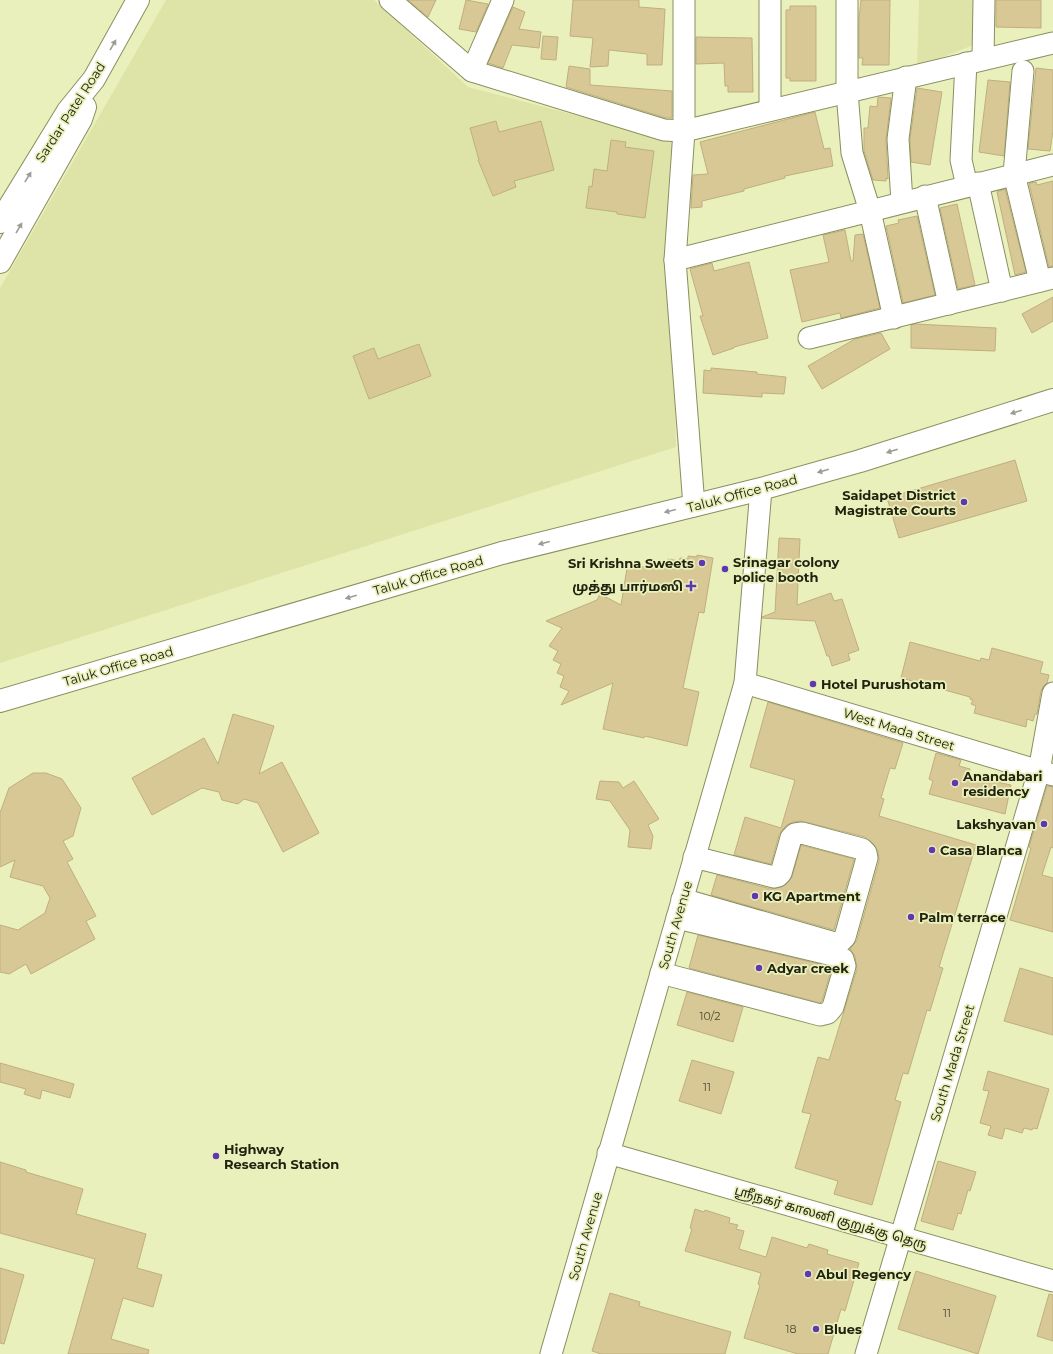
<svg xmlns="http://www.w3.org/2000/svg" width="1053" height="1354" viewBox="0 0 1053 1354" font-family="Montserrat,'Noto Sans Tamil',sans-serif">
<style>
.built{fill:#dee4a8}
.building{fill:#d7c896;stroke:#bfaf7e}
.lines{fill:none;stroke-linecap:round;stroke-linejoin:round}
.street-casing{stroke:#8a8f5f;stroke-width:23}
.primary-casing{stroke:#8a8f5f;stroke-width:24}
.street{stroke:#fff;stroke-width:21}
.primary{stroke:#fff;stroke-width:22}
.oneway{fill:#9b9c93}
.poi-dot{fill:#5f38b0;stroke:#eaf0bc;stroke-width:1.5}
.labels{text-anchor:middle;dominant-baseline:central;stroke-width:3.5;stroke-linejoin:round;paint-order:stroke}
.number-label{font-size:11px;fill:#4e4c31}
.street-label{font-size:13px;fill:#21230f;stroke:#eaf0bc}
.poi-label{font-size:13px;font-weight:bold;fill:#21230f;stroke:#eaf0bc;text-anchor:start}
</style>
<rect width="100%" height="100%" fill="#eaf0bc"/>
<!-- built -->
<g class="built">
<path d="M166 0H374L468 87 679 142 671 242 676 447 0 663V288Z"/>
<path d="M919 0H992L976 44 917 67Z"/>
</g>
<!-- building -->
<g class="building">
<path d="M408 0H436L428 17Z"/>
<path d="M466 0 488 4 476 32 459 29Z"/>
<path d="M573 0H639V7L665 9 662 65H647V54L609 50 608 66 590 67 593 38 570 36Z"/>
<path d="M861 0H890L889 65H862L863 58H859V19Z"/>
<path d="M996 0H1041V28L996 27Z"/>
<path d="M790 6H816V81H790V78H786V10H790Z"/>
<path d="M513 7 525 12 519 29 541 32 539 48 512 45 503 68 488 63Z"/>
<path d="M543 36 558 37 556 60 541 59Z"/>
<path d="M696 37 752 38 753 92H728V86H725L724 63 696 64Z"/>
<path d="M569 66 590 69V85L672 91V118H666L566 87Z"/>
<path d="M1036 68 1053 70V131L1050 151 1028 149Z"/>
<path d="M988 80 1010 82 1004 156 979 152Z"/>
<path d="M917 88 942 92 930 165 911 162 910 139Z"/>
<path d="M878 97 891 98 886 140 888 179 886 178V181L873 180 864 151V128H868L870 106 877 107Z"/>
<path d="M815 112 824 149 830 148 833 166 785 176V178L744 189V191L702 201V207L691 208 693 175 708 174 700 142Z"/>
<path d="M496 121 499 132 541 121 554 170 514 181 516 187 493 196 478 160H479L470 128Z"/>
<path d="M611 140 626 142 625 147 654 151 645 218 617 214V212L586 208 589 186 592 187 594 169 607 171Z"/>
<path d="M1053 181V266L1049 267 1029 183 1036 182 1037 185Z"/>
<path d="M1005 189 1026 272 1015 275 997 192Z"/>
<path d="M957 204 975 285 958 289 940 208Z"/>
<path d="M917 216 935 295 903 303 886 226 899 223 898 220Z"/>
<path d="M845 230 851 261H853L855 235 863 234 880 308 841 318 840 313 802 322 790 270 829 262 823 235Z"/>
<path d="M749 262 768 338 734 347V348L713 355 700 316H703L690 269 712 263 714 271Z"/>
<path d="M1053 297V321L1032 333 1022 314Z"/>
<path d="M915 324 996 328 995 351 911 348V325Z"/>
<path d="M881 333 890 349 822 389 808 366 855 339Z"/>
<path d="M419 344 431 376 369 399 353 356 374 348 378 359Z"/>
<path d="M711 368 757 372V374L786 377 784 394 762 393V397L703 393 704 370 711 371Z"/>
<path d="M1015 460 1027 501 899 538 887 498Z"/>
<path d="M779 538 800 539 797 605 831 593 834 601 842 599 859 650 848 654 850 660 832 666 829 656H827L815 621 762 618V617L775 612Z"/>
<path d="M697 555 713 558 704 613 699 612 683 688 699 692 687 746 645 736 644 738 603 729 613 683 561 705 569 691 560 687 564 676 557 673 561 664 553 660 558 651 549 646 562 628 546 621 597 600 600 594 621 605 627 568 635 569V565L648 568V563L657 565 658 562 667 563 668 559 679 561 680 558 688 559V556L697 557Z"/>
<path d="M910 642 980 661 981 658 989 660 992 648 1043 662 1040 673 1049 675 1047 683 1044 686 1041 691 1037 714H1035L1033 721 1027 719 1026 727 974 713 976 706 971 704 973 700 970 699V697L901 678Z"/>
<path d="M768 702 903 743 895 769 890 768 881 798 884 799 879 816 976 845 939 967 943 968 930 1011 927 1010 908 1074 903 1073 895 1100 901 1102 872 1205 834 1194 838 1181 795 1168 811 1114 802 1112 818 1057 829 1060 857 969 855 956 850 949 857 940 879 861 878 851 874 845 865 837 801 821 793 822 787 825 782 830 779 835 771 864 734 855 745 817 781 828 795 780 750 767Z"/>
<path d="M233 714 274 726 259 774 282 762 319 833 283 852 258 803 244 799 238 804 222 800 219 792 202 788 152 815 132 778 204 738 218 764Z"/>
<path d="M936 753 961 760 959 766 970 769 969 776 1011 785 1005 814 929 794 933 781 929 779Z"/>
<path d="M33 773H46L62 779 81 808 73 836 63 841 73 859 67 862 96 916 86 921 95 939 31 974 26 964 9 974 0 972V925L18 930 45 913 50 898 43 886 10 877 15 860 0 867V813L9 788Z"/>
<path d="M600 781 619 782 623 788 634 781 659 819 648 825 653 836 651 849 628 847 630 830 610 801 596 799Z"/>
<path d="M1047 786 1053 787V848L1051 847 1042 875 1053 878V932L1010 920 1031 848 1029 847Z"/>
<path d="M801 845 854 859 834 930 711 895 717 875 771 889 781 887 786 884 792 877Z"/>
<path d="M698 935 832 967 822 1001 820 1003 689 968Z"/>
<path d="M1020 968 1053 978V1035L1004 1021Z"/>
<path d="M687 992 743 1007 733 1042 677 1025Z"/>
<path d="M692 1060 734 1072 721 1114 679 1101Z"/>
<path d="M0 1063 74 1084 70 1098 42 1090 40 1099 24 1094 26 1089 0 1082Z"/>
<path d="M988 1071 1049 1089 1037 1129 1033 1128 1032 1130 1024 1128 1022 1133 1005 1128 1002 1139 988 1135 991 1126 980 1123 989 1091 983 1090Z"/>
<path d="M938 1161 976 1172 970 1191 968 1190 961 1214 958 1213 953 1230 921 1221Z"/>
<path d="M0 1162 26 1170V1172L83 1189 76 1214 146 1234 137 1268 162 1275 153 1307 123 1298 111 1339 149 1350 148 1354H68L95 1259 0 1233Z"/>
<path d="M695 1209 704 1212 705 1210 730 1218 729 1223 738 1225 736 1229 744 1231 739 1249 766 1257 772 1237 807 1248 809 1244 828 1250 827 1254 859 1263 845 1311 841 1309 828 1354H798L744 1338 760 1285 758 1284 761 1273 685 1251 692 1229 690 1228Z"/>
<path d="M0 1268 24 1275 4 1344 0 1343Z"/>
<path d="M916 1271 996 1296 978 1354 898 1329Z"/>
<path d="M610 1293 640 1302 639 1306 731 1332 725 1354H601L592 1351Z"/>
<path d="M1049 1294 1053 1295V1341L1037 1336Z"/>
</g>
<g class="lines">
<defs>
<g id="street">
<path d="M390 0 472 71 664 130 684 131 1053 43"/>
<path d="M684 0V131L675 260 694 506"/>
<path d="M847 0V92L852 153 870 211 894 318"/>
<path d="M983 59 984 0"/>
<path d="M966 63 961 160 967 186"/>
<path d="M472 71 503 0"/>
<path d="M1023 71 1014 174 1040 281"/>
<path d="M770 110V0"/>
<path d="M978 183 1002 291"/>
<path d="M925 196 949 304"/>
<path d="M902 202 898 139 906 77"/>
<path d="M675 260 1053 165"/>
<path d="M809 338 1053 278"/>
<path d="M745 683 1053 775"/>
<path d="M682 899 835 943 841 941 845 937 867 858 866 853 862 849 802 833 795 834 791 838 781 873 778 876 774 877 694 857"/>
<path d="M661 973 820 1015 828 1013 833 1007 845 966 843 959 837 956 677 918"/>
<path d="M608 1153 1053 1281"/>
<path d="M551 1354 745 683 761 489"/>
<path d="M866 1354 1039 771 1053 693"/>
</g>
<g id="primary">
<path d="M0 222 68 111 94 79 138 0"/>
<path d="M0 262 81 119 85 107"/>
<path d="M0 701 502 553 761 489 860 461 1053 400"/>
</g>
</defs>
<!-- street casing -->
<use href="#street" class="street-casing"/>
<!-- primary casing -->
<use href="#primary" class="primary-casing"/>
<!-- street -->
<use href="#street" class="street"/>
<!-- primary -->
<use href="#primary" class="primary"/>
</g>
<!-- one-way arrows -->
<defs><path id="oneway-solid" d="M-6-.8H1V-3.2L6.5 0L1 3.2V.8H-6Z"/></defs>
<g class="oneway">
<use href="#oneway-solid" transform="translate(113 45) rotate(-60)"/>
<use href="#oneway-solid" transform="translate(28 177) rotate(-58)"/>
<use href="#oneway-solid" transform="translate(19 228) rotate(-60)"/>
<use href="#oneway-solid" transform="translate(1016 412) rotate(163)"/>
<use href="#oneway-solid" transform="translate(892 451) rotate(163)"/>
<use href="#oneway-solid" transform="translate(823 471) rotate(164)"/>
<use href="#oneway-solid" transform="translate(670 511) rotate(166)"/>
<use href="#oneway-solid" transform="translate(544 543) rotate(166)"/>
<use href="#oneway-solid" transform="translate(351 597) rotate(164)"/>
</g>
<!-- markers -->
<g class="poi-dot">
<circle cx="964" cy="502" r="4"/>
<circle cx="702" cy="563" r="4"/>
<circle cx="725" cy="569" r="4"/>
<path d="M689 580h4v4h4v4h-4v4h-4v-4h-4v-4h4z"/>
<circle cx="813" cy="684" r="4"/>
<circle cx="955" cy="783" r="4"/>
<circle cx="1044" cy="824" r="4"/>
<circle cx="932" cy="850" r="4"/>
<circle cx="755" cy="896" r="4"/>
<circle cx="911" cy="917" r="4"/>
<circle cx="759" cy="968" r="4"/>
<circle cx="216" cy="1156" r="4"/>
<circle cx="808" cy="1274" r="4"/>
<circle cx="816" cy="1329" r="4"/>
</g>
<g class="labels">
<!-- number labels -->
<g class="number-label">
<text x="710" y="1016">10/2</text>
<text x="707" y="1087">11</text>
<text x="947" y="1313">11</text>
<text x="791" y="1329">18</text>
</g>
<!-- street labels -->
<g class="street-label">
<text transform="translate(70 112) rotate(-57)">Sardar Patel Road</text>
<text transform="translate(742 493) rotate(-15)">Taluk Office Road</text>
<text transform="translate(428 575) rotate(-16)">Taluk Office Road</text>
<text transform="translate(118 666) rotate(-16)">Taluk Office Road</text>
<text transform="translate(899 729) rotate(17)">West Mada Street</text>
<text transform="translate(675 925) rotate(-74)">South Avenue</text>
<text transform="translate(952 1063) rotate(-73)">South Mada Street</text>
<text transform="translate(831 1217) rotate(16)">ஸ்ரீநகர் காலனி குறுக்கு தெரு</text>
<text transform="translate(585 1236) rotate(-74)">South Avenue</text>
</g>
<!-- poi labels -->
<g class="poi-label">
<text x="956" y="495" text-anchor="end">Saidapet District<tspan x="956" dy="15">Magistrate Courts</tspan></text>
<text x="733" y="562">Srinagar colony<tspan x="733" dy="15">police booth</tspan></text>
<text x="694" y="563" text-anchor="end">Sri Krishna Sweets</text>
<text x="683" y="586" text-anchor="end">முத்து பார்மஸி</text>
<text x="821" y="684">Hotel Purushotam</text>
<text x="963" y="776">Anandabari<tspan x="963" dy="15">residency</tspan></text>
<text x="1036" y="824" text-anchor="end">Lakshyavan</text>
<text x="940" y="850">Casa Blanca</text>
<text x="763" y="896">KG Apartment</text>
<text x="919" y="917">Palm terrace</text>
<text x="767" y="968">Adyar creek</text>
<text x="224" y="1149">Highway<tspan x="224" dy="15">Research Station</tspan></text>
<text x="816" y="1274">Abul Regency</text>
<text x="824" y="1329">Blues</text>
</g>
</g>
</svg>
